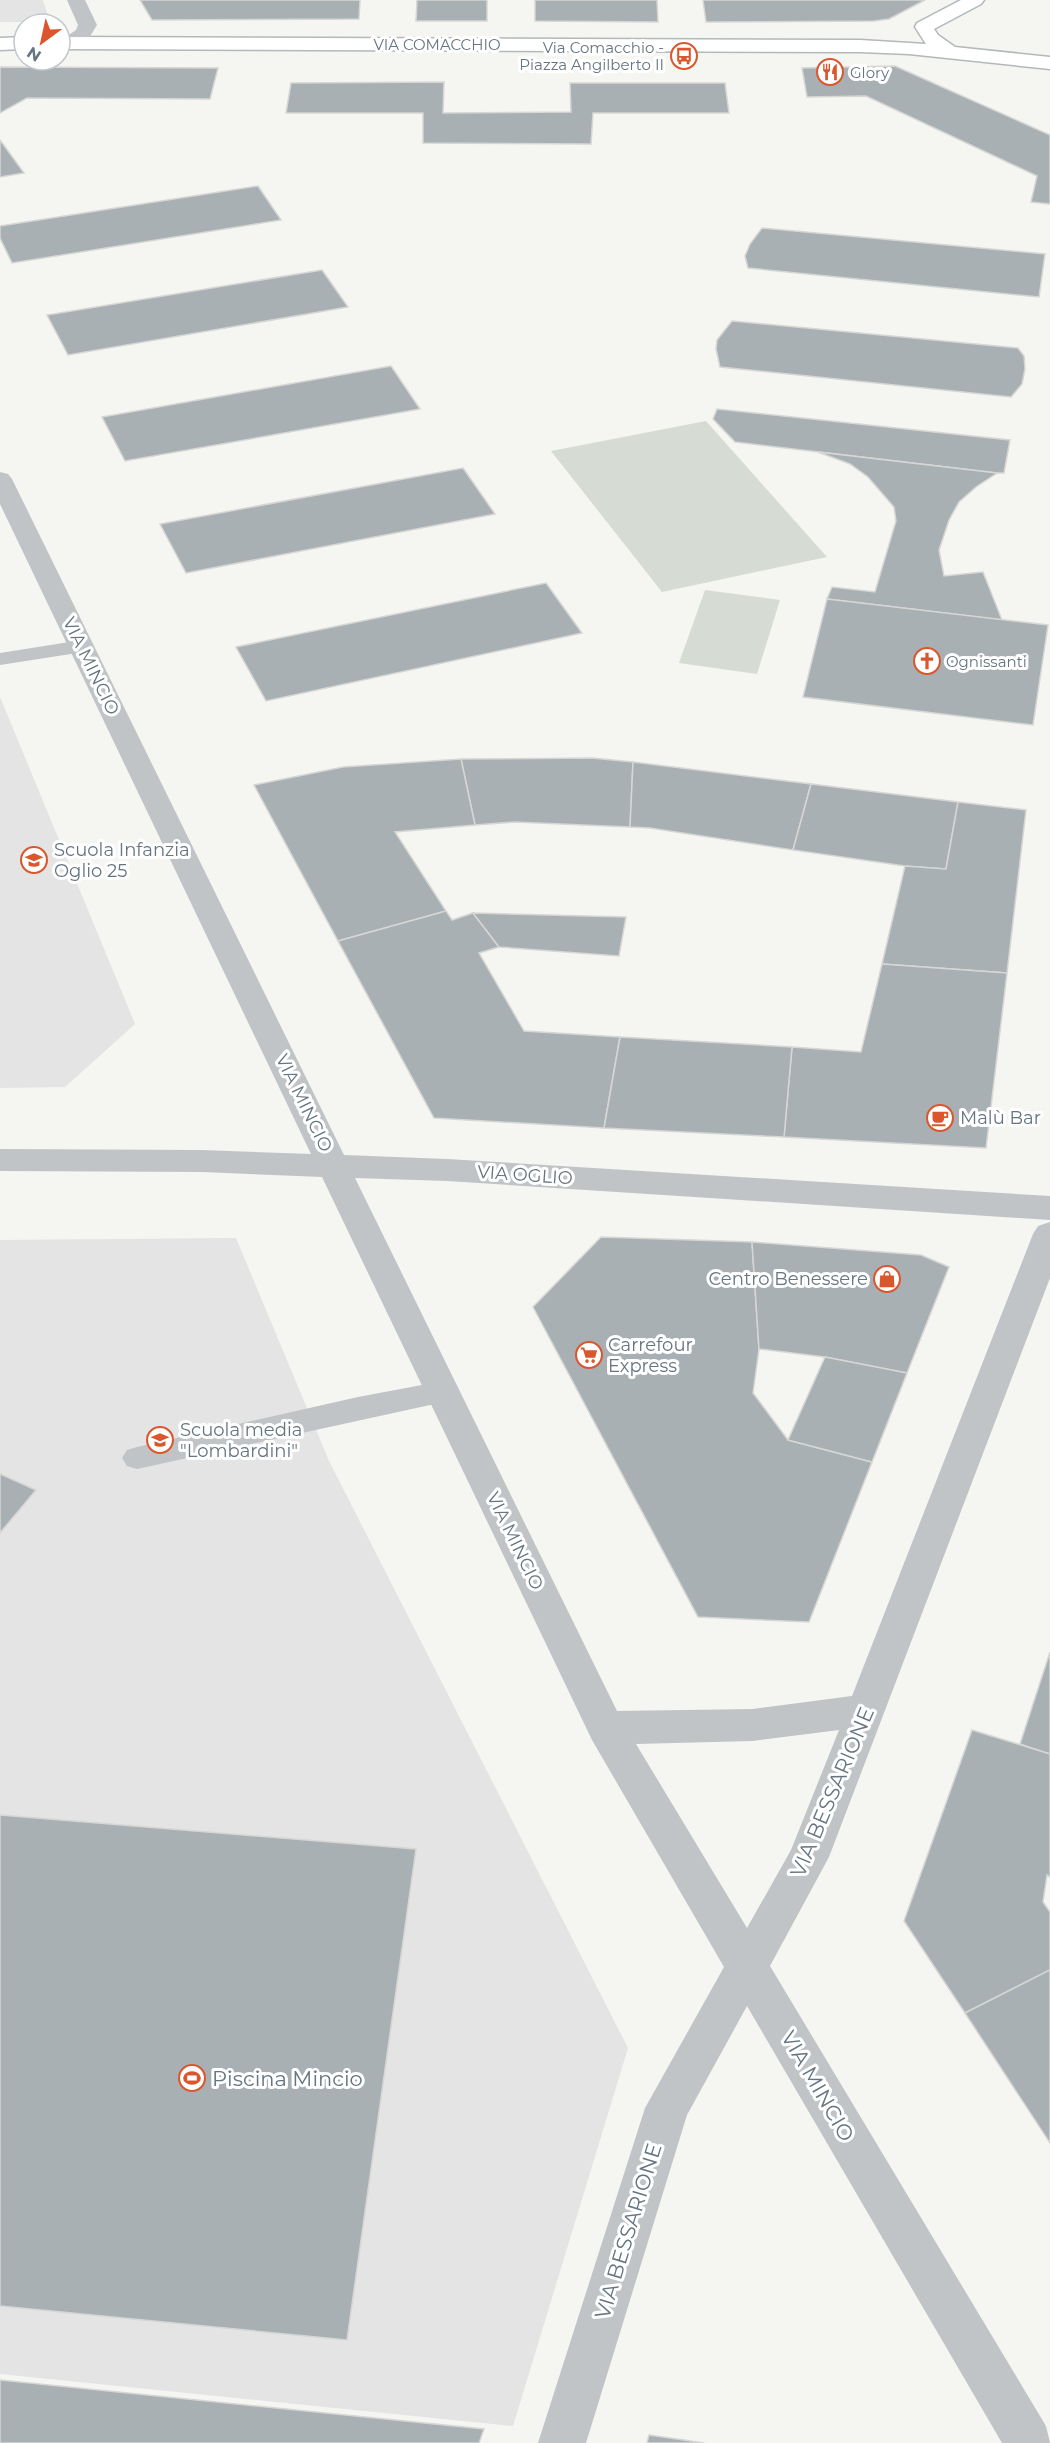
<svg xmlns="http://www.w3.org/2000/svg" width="1050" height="2443" viewBox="0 0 1050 2443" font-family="Montserrat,sans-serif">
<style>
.built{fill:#e3e4e3}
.green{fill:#d6dcd3}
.building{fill:#a8b0b4;stroke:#d6d6d4;stroke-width:1.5}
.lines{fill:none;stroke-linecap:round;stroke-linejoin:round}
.secondary-casing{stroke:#b3b8bb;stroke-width:3}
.lane{fill:#c0c4c7;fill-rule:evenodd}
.street{fill:#c0c4c7;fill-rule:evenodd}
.secondary{fill:#fff;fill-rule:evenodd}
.labels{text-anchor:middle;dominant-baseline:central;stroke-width:6;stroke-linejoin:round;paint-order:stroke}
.far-street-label{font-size:15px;fill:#657581;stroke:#fff}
.far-poi-label{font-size:15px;fill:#657581;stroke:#fff;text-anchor:start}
.street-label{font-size:18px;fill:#657581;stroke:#fff}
.poi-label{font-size:18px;fill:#657581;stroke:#fff;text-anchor:start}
.near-street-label{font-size:21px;fill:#657581;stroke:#fff}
.near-poi-label{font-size:21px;fill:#657581;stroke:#fff;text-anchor:start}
</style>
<rect width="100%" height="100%" fill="#f5f5f2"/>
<!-- built -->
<g class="built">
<path d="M0 0H43L50 22H0Z"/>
<path d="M0 697 135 1024 65 1087 0 1088Z"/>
<path d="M236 1238 329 1461 628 2048 513 2426 0 2374V1240Z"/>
</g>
<!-- green -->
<g class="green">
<path d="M706 421 827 557 662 592 551 451Z"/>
<path d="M705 590 780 600 757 674 679 663Z"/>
</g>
<!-- building -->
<g class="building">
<path d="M140 0H360L359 19 152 20Z"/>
<path d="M417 0H487V21H416Z"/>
<path d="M535 0H657L658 22 535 21Z"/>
<path d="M703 0H925L889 19 874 21 706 22Z"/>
<path d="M895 66 1050 135V204L1031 202 1037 176 866 96 807 97 802 68Z"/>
<path d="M0 67 218 68 210 99 27 98 0 113Z"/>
<path d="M444 82 443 113 571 112 570 83H725L729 113H593L591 144 423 143V113H286L291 83Z"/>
<path d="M0 140 24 173 0 177Z"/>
<path d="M258 186 281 220 12 263 0 238V226Z"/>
<path d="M762 228 1045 254 1039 297 748 268 745 256 750 244Z"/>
<path d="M322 270 348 307 68 355 47 315Z"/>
<path d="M732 321 1018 348 1024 356 1025 369 1022 384 1011 397 720 367 716 349 717 340Z"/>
<path d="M391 366 420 409 125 461 102 417Z"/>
<path d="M717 409 1010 440 1004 473H997L735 442 713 419Z"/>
<path d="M818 452 997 473 976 487 959 502 949 520 939 550 944 576 983 572 1002 620 827 599 832 587 875 592 896 521 894 507 868 477 850 464Z"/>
<path d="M463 468 495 514 186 573 160 524Z"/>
<path d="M546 583 582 633 266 701 236 647Z"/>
<path d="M827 599 1048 625 1033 725 803 697Z"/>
<path d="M592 758 633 762 630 827 515 822 475 825 461 759Z"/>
<path d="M461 759 475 825 395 832 446 911 338 941 254 785 343 767Z"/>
<path d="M633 762 811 784 793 850 650 828 630 827Z"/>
<path d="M811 784 958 802 946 869 905 866 793 850Z"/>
<path d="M958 802 1026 810 1007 973 882 964 905 866 946 869Z"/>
<path d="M446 911 452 920 473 913 499 947 479 953 524 1031 620 1037 604 1128 434 1118 338 941Z"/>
<path d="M473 913 626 917 619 956 499 947Z"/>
<path d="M882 964 1007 973 986 1148 784 1137 792 1047 861 1052Z"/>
<path d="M620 1037 792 1047 784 1137 604 1128Z"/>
<path d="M601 1237 752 1242 759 1349 753 1393 788 1440 872 1462 809 1622 698 1617 533 1307Z"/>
<path d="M752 1242 921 1255 949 1267 907 1373 825 1357 759 1349Z"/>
<path d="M825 1357 907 1373 872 1462 788 1440Z"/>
<path d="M0 1474 36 1490 0 1533Z"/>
<path d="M1050 1652V1754L1020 1744Z"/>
<path d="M972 1730 1050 1754V1877L1047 1875 1043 1902 1050 1912V1970L965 2013 904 1921Z"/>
<path d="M0 1815 416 1849 347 2340 0 2306Z"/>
<path d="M1050 1970V2143L965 2013Z"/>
<path d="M0 2380 484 2429 479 2443H0Z"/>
<path d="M649 2435 704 2443H647Z"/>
</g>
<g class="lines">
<defs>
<g id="secondary">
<path d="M961 0H984L981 4 934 29 938 35 955 47 1050 57V69L909 54 860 52 60 49V37L860 40 926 44 915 27 917 23Z"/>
<path d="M24 37V49L0 50V38Z"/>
</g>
</defs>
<!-- secondary casing -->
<use href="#secondary" class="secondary-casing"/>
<!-- lane -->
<g class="lane">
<path d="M82 640 90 641 93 646 90 651 0 665V653Z"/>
<path d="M443 1381 453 1384 457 1392 453 1400 137 1469 127 1466 122 1458 127 1450 137 1447 358 1397Z"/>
</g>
<!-- street -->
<g class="street">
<path d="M67 0H85L97 25 89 38 68 49 61 47 60 41 76 30 78 25Z"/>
<path d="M0 472 8 474 12 479 344 1155 447 1159 1050 1196V1220L447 1181 355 1178 617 1711 752 1709 852 1696 1033 1234 1038 1226 1050 1222V1278L829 1857 770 1966 1046 2426 1050 2443H1002L747 2006 687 2115 586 2443H538L645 2108 724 1967 592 1740 322 1177 202 1172 0 1171V1149L202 1150 311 1154 0 504ZM839 1730 791 1850 747 1928 636 1744 752 1741Z"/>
</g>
<!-- secondary -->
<use href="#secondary" class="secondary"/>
</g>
<!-- icons -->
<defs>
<symbol id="bus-ring" viewBox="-11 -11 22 22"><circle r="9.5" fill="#fff" stroke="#db562c" stroke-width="1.5"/><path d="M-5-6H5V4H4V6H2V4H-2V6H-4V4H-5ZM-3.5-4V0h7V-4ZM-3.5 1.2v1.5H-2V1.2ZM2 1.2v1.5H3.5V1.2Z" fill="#db562c"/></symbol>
<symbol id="restaurant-ring" viewBox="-11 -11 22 22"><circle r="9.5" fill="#fff" stroke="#db562c" stroke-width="1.5"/><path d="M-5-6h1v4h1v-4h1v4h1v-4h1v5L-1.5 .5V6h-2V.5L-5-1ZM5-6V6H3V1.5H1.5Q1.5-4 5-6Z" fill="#db562c"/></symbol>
<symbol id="church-ring" viewBox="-11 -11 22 22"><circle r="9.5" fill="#fff" stroke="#db562c" stroke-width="1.5"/><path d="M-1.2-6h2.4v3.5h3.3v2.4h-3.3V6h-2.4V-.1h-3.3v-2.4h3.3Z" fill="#db562c"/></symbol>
<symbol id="school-ring" viewBox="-11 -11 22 22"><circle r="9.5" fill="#fff" stroke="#db562c" stroke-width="1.5"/><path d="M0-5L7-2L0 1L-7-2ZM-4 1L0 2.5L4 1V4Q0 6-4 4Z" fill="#db562c"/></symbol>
<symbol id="cafe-ring" viewBox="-11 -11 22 22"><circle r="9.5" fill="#fff" stroke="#db562c" stroke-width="1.5"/><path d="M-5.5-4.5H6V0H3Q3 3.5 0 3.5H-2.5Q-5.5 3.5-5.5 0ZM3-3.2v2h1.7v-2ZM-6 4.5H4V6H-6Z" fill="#db562c"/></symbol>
<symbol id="shop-ring" viewBox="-11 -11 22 22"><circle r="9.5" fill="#fff" stroke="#db562c" stroke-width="1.5"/><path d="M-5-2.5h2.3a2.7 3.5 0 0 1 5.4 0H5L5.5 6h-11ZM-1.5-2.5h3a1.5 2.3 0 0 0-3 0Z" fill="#db562c"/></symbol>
<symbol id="supermarket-ring" viewBox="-11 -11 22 22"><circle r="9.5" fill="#fff" stroke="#db562c" stroke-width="1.5"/><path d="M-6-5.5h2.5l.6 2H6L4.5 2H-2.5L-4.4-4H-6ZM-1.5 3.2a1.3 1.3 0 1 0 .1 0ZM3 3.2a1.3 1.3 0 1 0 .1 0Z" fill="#db562c"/></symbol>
<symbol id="stadium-ring" viewBox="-11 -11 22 22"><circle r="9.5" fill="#fff" stroke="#db562c" stroke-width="1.5"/><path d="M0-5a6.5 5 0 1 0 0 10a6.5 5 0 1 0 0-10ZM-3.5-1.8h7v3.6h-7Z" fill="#db562c"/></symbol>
</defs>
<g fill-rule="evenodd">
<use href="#bus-ring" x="669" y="41" width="30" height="30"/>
<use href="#restaurant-ring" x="815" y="57" width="30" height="30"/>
<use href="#church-ring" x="912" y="646" width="30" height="30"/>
<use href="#school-ring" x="19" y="845" width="30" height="30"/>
<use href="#cafe-ring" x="925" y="1103" width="30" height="30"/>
<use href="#shop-ring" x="872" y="1264" width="30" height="30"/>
<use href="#supermarket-ring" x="574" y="1340" width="30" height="30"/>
<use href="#school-ring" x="145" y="1425" width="30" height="30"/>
<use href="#stadium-ring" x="177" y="2063" width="30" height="30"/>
</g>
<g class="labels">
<!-- far-street labels -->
<g class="far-street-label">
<text x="437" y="44">VIA COMACCHIO</text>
</g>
<!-- far-poi labels -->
<g class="far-poi-label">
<text x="664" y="47" text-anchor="end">Via Comacchio -<tspan x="664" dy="17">Piazza Angilberto II</tspan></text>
<text x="850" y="72">Glory</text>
<text x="946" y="661">Ognissanti</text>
</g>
<!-- street labels -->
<g class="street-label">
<text transform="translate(91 666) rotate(64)">VIA MINCIO</text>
<text transform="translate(304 1103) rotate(64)">VIA MINCIO</text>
<text transform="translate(525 1175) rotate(4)">VIA OGLIO</text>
<text transform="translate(515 1541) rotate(64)">VIA MINCIO</text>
</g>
<!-- poi labels -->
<g class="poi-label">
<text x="54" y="850">Scuola Infanzia<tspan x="54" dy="21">Oglio 25</tspan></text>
<text x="960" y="1118">Malù Bar</text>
<text x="868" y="1279" text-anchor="end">Centro Benessere</text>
<text x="608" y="1345">Carrefour<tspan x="608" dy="21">Express</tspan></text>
<text x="180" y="1430">Scuola media<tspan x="180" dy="21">"Lombardini"</tspan></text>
</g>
<!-- near-street labels -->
<g class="near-street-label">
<text transform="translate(832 1792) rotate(-67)">VIA BESSARIONE</text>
<text transform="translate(818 2086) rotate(60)">VIA MINCIO</text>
<text transform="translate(628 2231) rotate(-73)">VIA BESSARIONE</text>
</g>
<!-- near-poi labels -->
<g class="near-poi-label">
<text x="212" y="2078">Piscina Mincio</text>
</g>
</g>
<!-- north arrow -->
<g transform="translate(42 42) rotate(213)"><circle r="28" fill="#ffffff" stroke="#c1c8cd" stroke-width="1.5"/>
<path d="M0-4.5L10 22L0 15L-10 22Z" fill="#db562c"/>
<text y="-9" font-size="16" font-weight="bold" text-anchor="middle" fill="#657581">N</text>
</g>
</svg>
